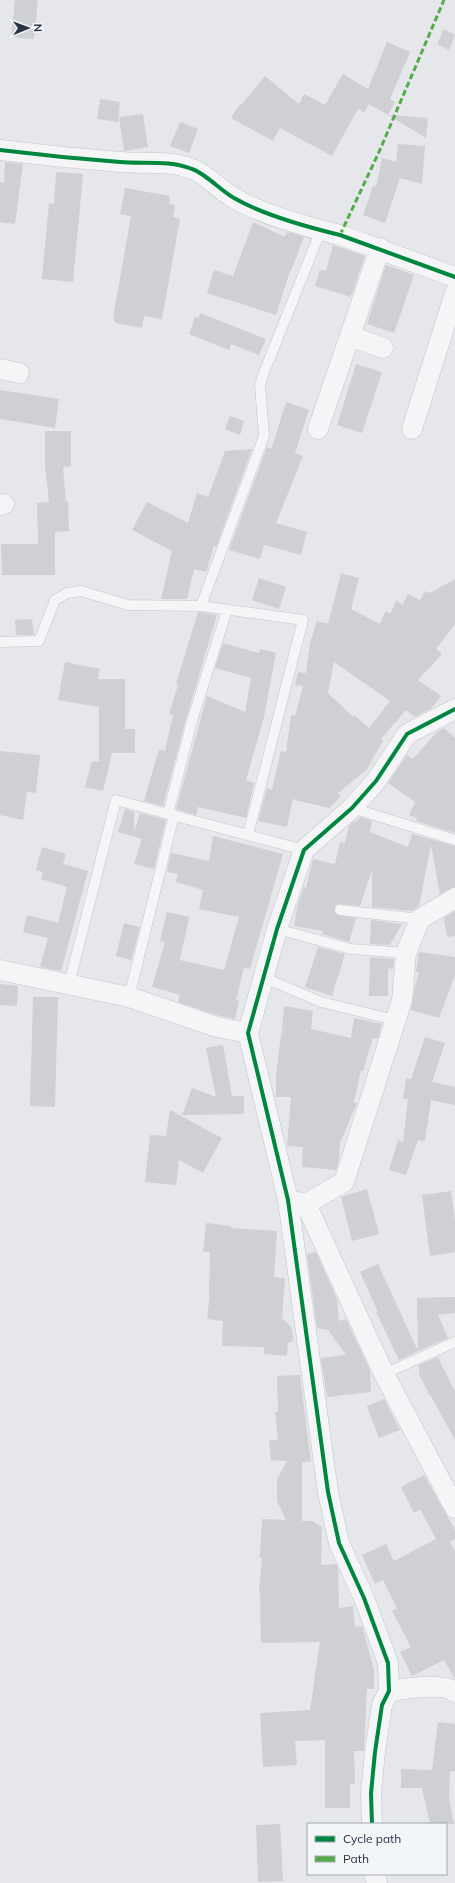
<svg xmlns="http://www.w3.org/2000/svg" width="455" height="1883" viewBox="0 0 455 1883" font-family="Mulish,sans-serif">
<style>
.building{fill:#ced0d3;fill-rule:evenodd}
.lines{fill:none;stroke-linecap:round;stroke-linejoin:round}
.service-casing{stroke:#c3c5c8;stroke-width:11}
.minor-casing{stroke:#c3c5c8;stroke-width:21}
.service{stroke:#f5f5f7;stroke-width:10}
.minor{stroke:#f5f5f7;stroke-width:20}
.quiet{stroke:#53ac47;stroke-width:3;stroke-dasharray:6 3;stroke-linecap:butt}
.cycleway-casing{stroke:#f3f6f9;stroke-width:6}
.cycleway{stroke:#00873e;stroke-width:4}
</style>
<rect width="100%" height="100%" fill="#e5e7ea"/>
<!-- building -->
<g class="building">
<path d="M15 0H38L34 39 11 37Z"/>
<path d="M444 29 455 35 449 50 437 44Z"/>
<path d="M387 42 410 52 390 99 395 102 388 115 369 104 364 113 358 109 332 156 280 128 273 141 231 118 240 104 241 105 265 76 299 104 304 94 325 105 343 74 368 89Z"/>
<path d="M100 99 120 102 118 122 97 119Z"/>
<path d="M143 114 148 147 124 151 119 117Z"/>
<path d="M388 115 428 118 426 138Z"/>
<path d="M180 122 198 129 189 153 170 146Z"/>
<path d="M398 144 425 146 422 184 400 178 385 223 363 215 373 186 376 187 382 158 396 162Z"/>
<path d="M5 162 23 164 15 224 0 222V182L4 183Z"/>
<path d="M56 172 83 174 73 282 42 279 49 203 54 204Z"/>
<path d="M125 188 170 196 169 204 175 205 173 217 180 219 162 319 144 316 142 328 116 323 113 318 131 216 120 214Z"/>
<path d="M253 222 285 237 287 232 304 237 291 271H290L276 315 207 293 214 270 233 276Z"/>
<path d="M333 245 365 256 351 297 315 286 320 270 326 271Z"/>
<path d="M386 265 414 275 394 333 367 324Z"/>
<path d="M200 313 266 339 259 355 231 344 229 350 189 334 195 317 199 318Z"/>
<path d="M356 364 382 372 362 433 337 425Z"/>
<path d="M0 390 59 399 55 428 0 419Z"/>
<path d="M286 402 309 410 295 453 303 456 276 523 307 532 301 555 264 545 260 559 229 550 267 447 271 449 272 447Z"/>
<path d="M230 416 244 421 240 435 225 429Z"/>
<path d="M45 431H71V466L63 467 66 502 68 501 69 531 55 532V575H2L1 544H38L37 503 49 502 45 465Z"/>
<path d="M252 449 216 547 214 546 206 572 194 569 187 599H161L172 551 132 530 147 502 188 523 197 493 208 497 225 451Z"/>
<path d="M341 573 359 578 351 609 380 624 386 611 390 614 397 600 402 605 408 594 420 600 425 591 430 593 455 579V624L436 649 442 654 418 680 441 696 432 708 415 717 406 710 381 739 383 741 367 769 338 793 341 796 329 808 295 800 293 798 287 827 258 821 267 788 272 790 281 751 286 752 291 715 295 716 303 686 295 685 298 672 306 673 310 643 317 621 328 624ZM334 662 390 701 369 728 354 715 353 717 328 693Z"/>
<path d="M259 578 286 587 279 609 252 600Z"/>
<path d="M198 612 217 615 186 719 163 806 144 801 159 749 165 751 173 715 169 714 178 685 176 684Z"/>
<path d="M32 619 34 635H16L15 620Z"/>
<path d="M223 643 259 653 260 649 276 653 264 717 246 780 254 783 246 818 198 807 196 815 176 809 207 696 245 712 251 678 215 668Z"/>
<path d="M65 662 100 669 98 679H125V729H135V753H112L103 791 85 787 92 761 99 762V707L58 700Z"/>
<path d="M444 728 455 738V833L416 821 417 818 409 815 415 802 388 783 407 755 413 759 437 732Z"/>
<path d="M0 751 40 755 36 793 27 792 23 820 0 815Z"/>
<path d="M125 809 134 812V833L140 813 166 820 154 869 134 864 142 839 118 832Z"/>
<path d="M360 817 372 821 370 832 408 847 412 834 455 846V887L440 894 431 845 419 906 412 911 372 907V870L360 906 340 904H337L334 909 336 915 356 918 349 942 322 934 323 931 294 926 298 903 304 887 306 888 313 859 335 864 340 842 345 843 349 826 354 821 356 822Z"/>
<path d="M213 836 283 854 250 969 244 968 236 1000 239 1001 235 1019 220 1016 178 1002 180 995 152 987 165 942 160 941 167 912 189 917 180 960 224 970 239 917 199 909 203 890 176 882 178 874 167 872 171 853 209 861Z"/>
<path d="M42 847 66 854 63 864 88 871 61 971 40 967 48 938 23 932 27 915 58 923 67 887 41 879 43 872 36 870Z"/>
<path d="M455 911V936L447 937 444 918Z"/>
<path d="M371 920 402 924 390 945 370 944Z"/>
<path d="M124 923 140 927 131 960 116 956Z"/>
<path d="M318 947 345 954 332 996 305 987Z"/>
<path d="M419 952 455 957V975L439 1018 411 1010 415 986 419 972H416Z"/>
<path d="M370 957 394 959 393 969 388 968V996H369Z"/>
<path d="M0 984 18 986 17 1006 0 1005Z"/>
<path d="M33 997H58L55 1107 30 1106Z"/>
<path d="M284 1006 313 1011 311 1029 351 1038 354 1018 382 1024 378 1039 373 1038 363 1071 361 1070 354 1102 357 1103 340 1143 339 1159 336 1170 302 1167 303 1147 287 1146 291 1097H276V1075L281 1034H285L282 1033Z"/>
<path d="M425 1037 445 1043 432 1082 455 1087V1105L431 1100 425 1141 418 1140 406 1175 389 1170 398 1140 403 1142 408 1099H403L406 1078 411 1079Z"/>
<path d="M223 1045 232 1096H244V1114L182 1115 192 1088 216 1097 206 1048Z"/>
<path d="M170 1110 222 1138 203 1173 179 1160 176 1185 145 1182 150 1135 166 1136Z"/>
<path d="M367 1189 379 1234 352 1241 341 1197Z"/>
<path d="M451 1191 455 1220V1252L430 1256 422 1195Z"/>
<path d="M206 1223 231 1226V1228L277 1231 274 1277 285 1278 282 1318 292 1328 293 1341 288 1343 287 1356 264 1354V1347L222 1346 223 1321 207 1319 210 1294H209L210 1252H203Z"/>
<path d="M316 1252 337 1299 339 1321 346 1319 370 1370 371 1392 327 1397 321 1358 346 1355 328 1330 317 1328 307 1254Z"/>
<path d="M378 1264 418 1351 399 1360 376 1312H378L360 1272Z"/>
<path d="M455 1297V1313L438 1315 448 1338 418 1351 417 1298Z"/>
<path d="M438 1357 455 1392V1440L431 1396H430L419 1374V1365Z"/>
<path d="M300 1375 311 1462H302V1521H312L322 1527 321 1565 336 1564 338 1568 339 1608 353 1606 355 1627 362 1626 374 1670V1689H367L364 1751H354L355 1784H350V1808H325V1740L295 1741 297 1765 263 1767 260 1713 310 1710 320 1642 261 1643 260 1593H259L262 1558H260L262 1519 286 1520 277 1501V1479L287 1461 271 1460 269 1440H278L275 1412H278L277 1376Z"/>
<path d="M384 1399 400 1430 379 1438 367 1406Z"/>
<path d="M424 1475 455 1530V1539L450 1542 455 1552V1679L444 1660 412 1676 400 1652 411 1647 392 1611 397 1608 383 1580 375 1584 362 1555 386 1544 394 1561 436 1539 420 1509 414 1513 401 1487Z"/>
<path d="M438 1722 455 1724V1771H450L449 1799 454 1824H430L422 1788H401V1769L432 1770Z"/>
<path d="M280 1824 283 1881 258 1882 256 1825Z"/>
</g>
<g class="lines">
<defs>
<g id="service">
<path d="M201 606 264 436 260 385 263 375 321 230"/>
<path d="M0 642 39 641 55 600 67 593 81 591 128 605 201 606 303 620 248 835"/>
<path d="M352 808 455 840"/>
<path d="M168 814 192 721 227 610"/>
<path d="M340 910 420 919"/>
<path d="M277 929 351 949 406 953"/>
<path d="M265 978 321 1002 395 1020"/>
<path d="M69 984 116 800 304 850"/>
<path d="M129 997 174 815"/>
<path d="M384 1374 455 1342"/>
</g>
<g id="minor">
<path d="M0 150C40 155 80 159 120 162 145 164 169 160 192 169 205 173 221 191 234 198 263 215 307 227 340 235L455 277"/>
<path d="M350 336 383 348"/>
<path d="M0 369 19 373"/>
<path d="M318 429 380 248"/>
<path d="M412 429 455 293"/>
<path d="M0 505 4 504"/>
<path d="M0 970 129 997 217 1027 248 1033"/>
<path d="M293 1201 306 1204 384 1374 455 1508"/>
<path d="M306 1204 344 1182 402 1000 406 953 420 919 455 898"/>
<path d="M389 1691C404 1689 443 1682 455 1692"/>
<path d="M372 1824 371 1793 375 1752 382 1705 389 1691 388 1663 364 1598 339 1543 328 1492 288 1200 248 1033 277 929 304 850 352 808 376 781 407 734 455 709"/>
<path d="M374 1874 377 1883"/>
</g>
</defs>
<!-- service casing -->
<use href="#service" class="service-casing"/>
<!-- minor casing -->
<use href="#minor" class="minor-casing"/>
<!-- service -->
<use href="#service" class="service"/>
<!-- minor -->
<use href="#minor" class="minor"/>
<!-- quiet -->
<path class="quiet" d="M340 235 379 152 444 0"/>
<defs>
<g id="cycleway">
<path d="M0 150C40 155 80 159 120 162 145 164 169 160 192 169 205 173 221 191 234 198 263 215 307 227 340 235L455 277"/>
<path d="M372 1824 371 1793 375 1752 382 1705 389 1691 388 1663 364 1598 339 1543 328 1492 288 1200 248 1033 277 929 304 850 352 808 376 781 407 734 455 709"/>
</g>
</defs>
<!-- cycleway casing -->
<use href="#cycleway" class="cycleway-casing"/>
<!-- cycleway -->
<use href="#cycleway" class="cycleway"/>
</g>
<!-- legend -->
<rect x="307" y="1823" width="140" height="52" fill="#f3f6f9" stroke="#a2a8b2"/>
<rect x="315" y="1836" width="20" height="6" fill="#00873e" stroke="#a2a8b2"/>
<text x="343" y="1843" font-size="12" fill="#293347">Cycle path</text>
<rect x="315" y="1856" width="20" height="6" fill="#53ac47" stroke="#a2a8b2"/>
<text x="343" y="1863" font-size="12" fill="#293347">Path</text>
<!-- north arrow -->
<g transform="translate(28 28) rotate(89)" stroke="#f3f6f9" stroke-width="3" paint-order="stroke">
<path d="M0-3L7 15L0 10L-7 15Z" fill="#293347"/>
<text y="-6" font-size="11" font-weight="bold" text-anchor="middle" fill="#293347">N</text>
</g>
</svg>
